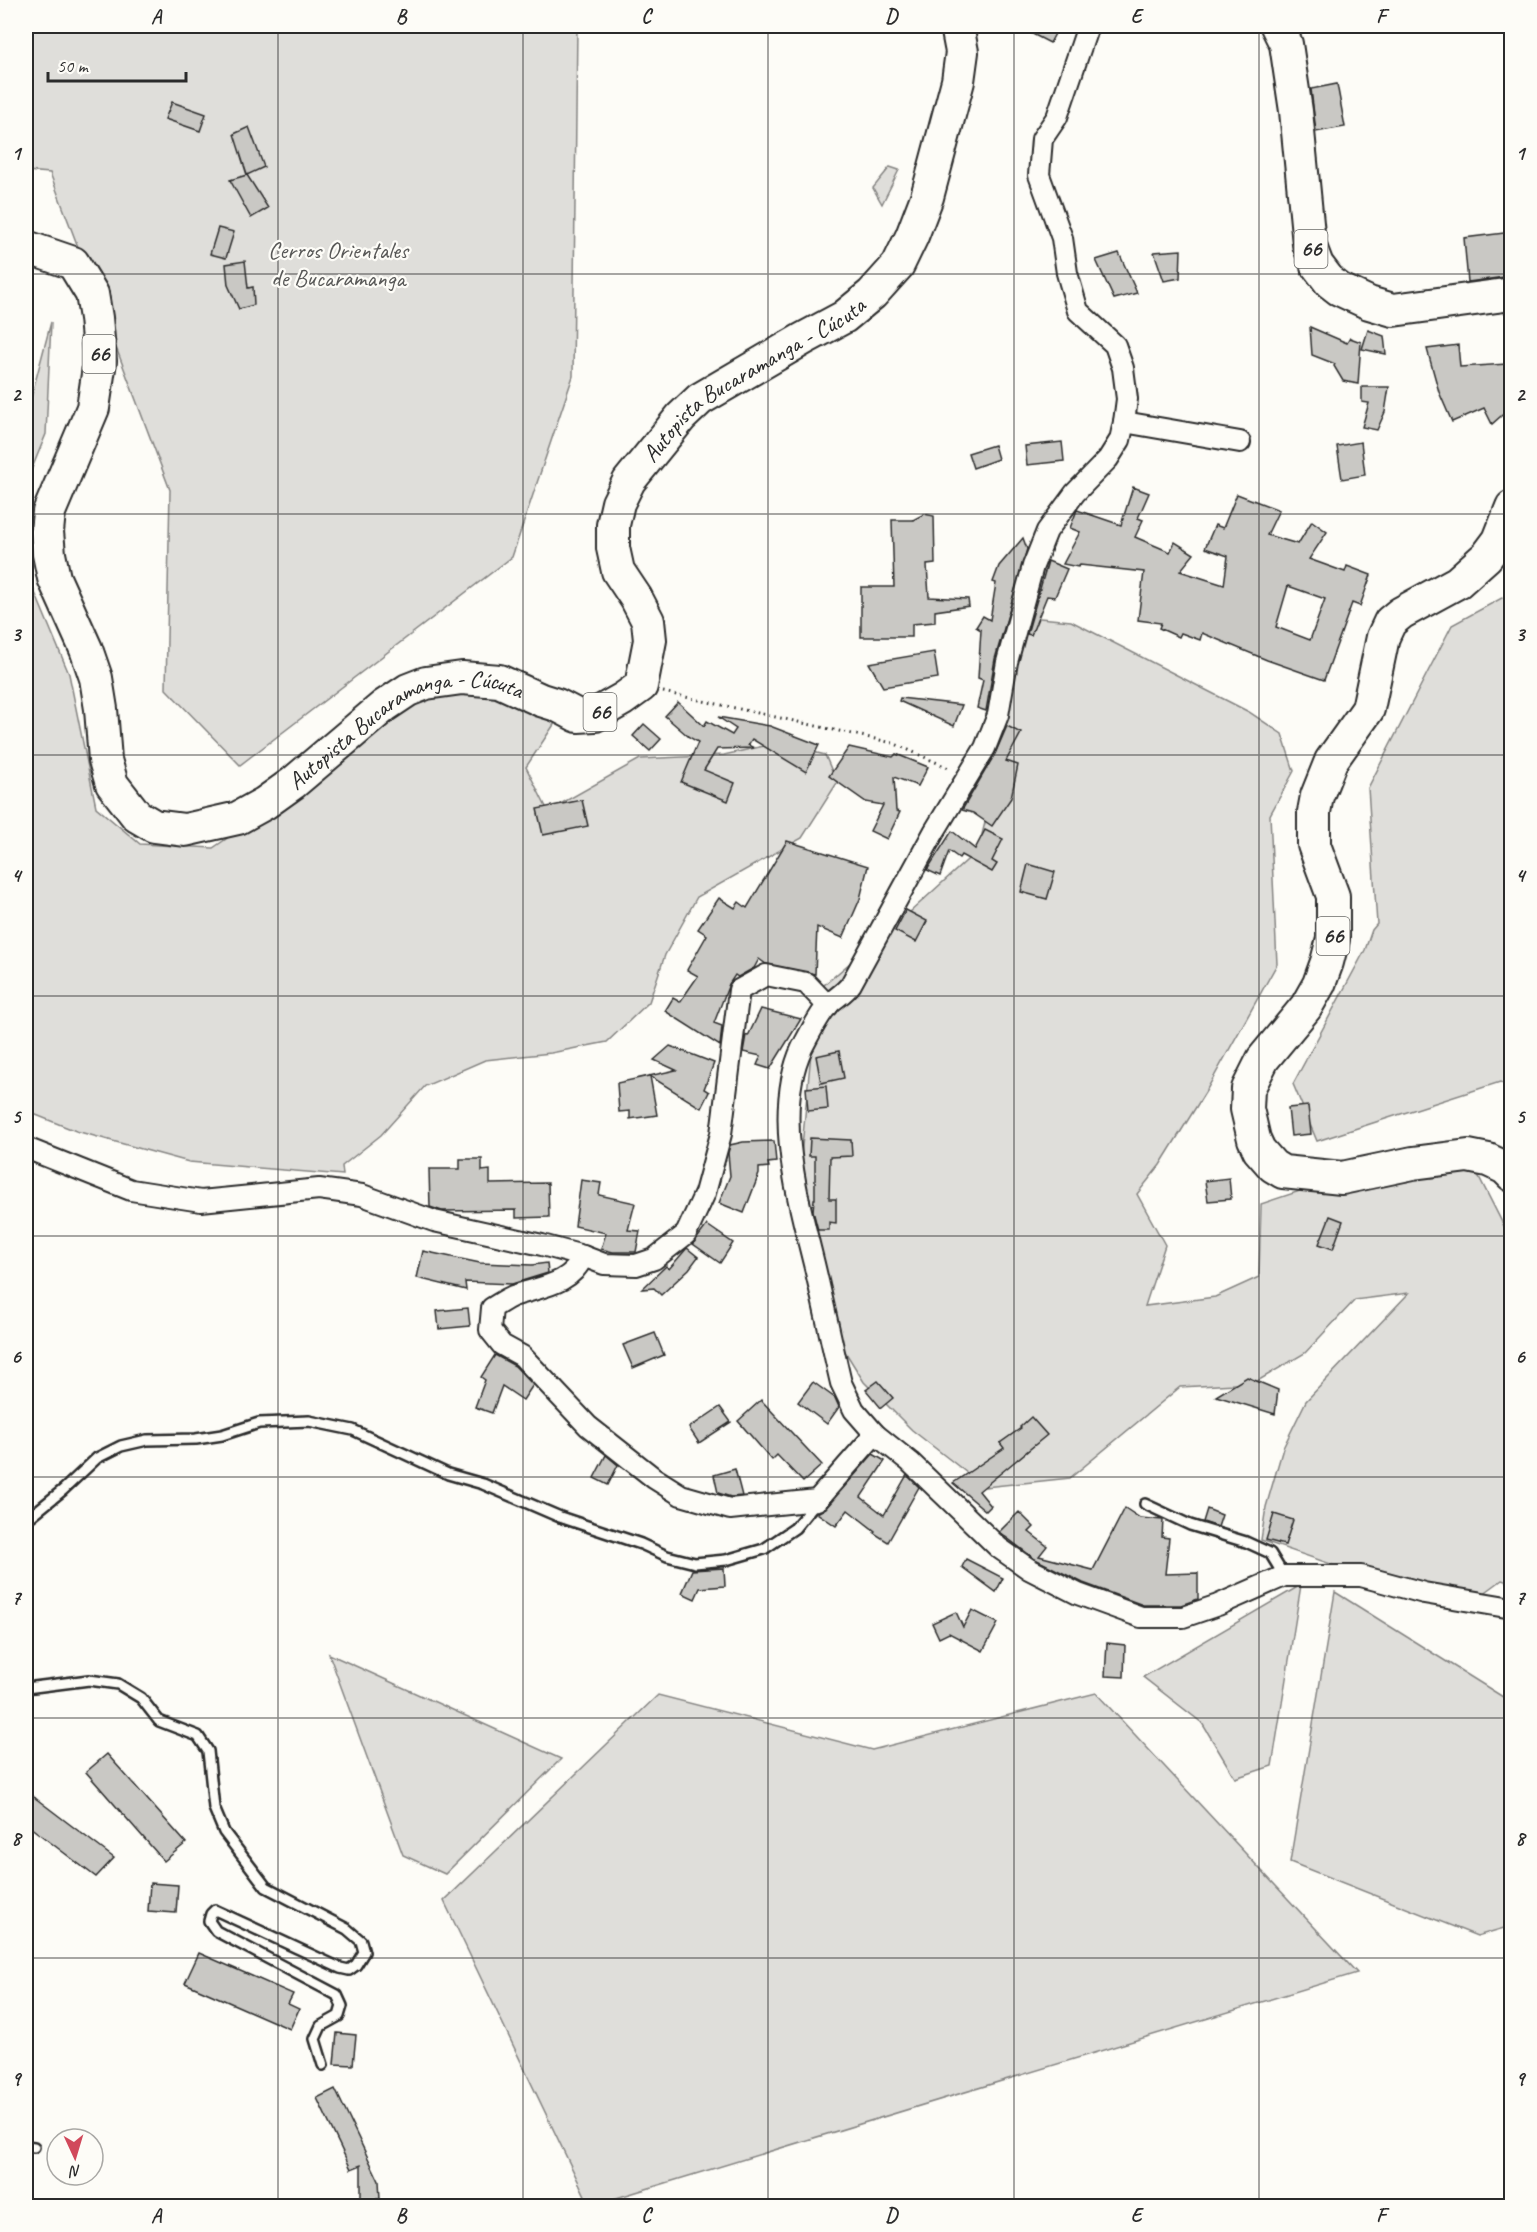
<svg xmlns="http://www.w3.org/2000/svg" width="1537" height="2232" viewBox="0 0 1537 2232" font-family="Caveat,sans-serif">
<style>
.green{fill:#dfdeda;stroke:#858482;stroke-width:1.5}
.building{fill:#c9c8c4;stroke:#2b2b2b;stroke-width:1.5;fill-rule:evenodd}
.lines{fill:none;stroke-linecap:round;stroke-linejoin:round}
.service-casing{stroke:#2b2b2b;stroke-width:14}
.minor-casing{stroke:#2b2b2b;stroke-width:24}
.trunk-casing{stroke:#2b2b2b;stroke-width:36}
.path{stroke:#2b2b2b;stroke-width:3;stroke-dasharray:1.5 4.5;stroke-linecap:butt}
.service{stroke:#fdfcf7;stroke-width:9}
.minor{stroke:#fdfcf7;stroke-width:20}
.trunk{stroke:#fdfcf7;stroke-width:32}
.grid{fill:none;stroke:#2b2b2b;stroke-width:1.5;stroke-opacity:0.55}
.labels{text-anchor:middle;dominant-baseline:central;stroke-width:4.5;stroke-linejoin:round;paint-order:stroke}
.shield{fill:#fdfcf7;stroke:#6a6a68;stroke-width:1.5}
.shield-label{font-size:22px;font-weight:bold;fill:#2b2b2b}
.park-label{font-size:24px;fill:#585857;stroke:#fdfcf7}
.street-label{font-size:24px;fill:#2b2b2b;stroke:#fdfcf7}
.neatline{fill:none;stroke:#2b2b2b;stroke-width:2}
.grid-label{font-size:20px;text-anchor:middle;font-weight:bold;fill:#2b2b2b}
</style>
<rect width="100%" height="100%" fill="#fdfcf7"/>
<filter id="ink" filterUnits="userSpaceOnUse"><feTurbulence type="fractalNoise" baseFrequency=".0167" numOctaves="2"/><feDisplacementMap in="SourceGraphic" scale="12" xChannelSelector="R" yChannelSelector="G"/><feConvolveMatrix kernelMatrix="1 2 1 2 8 2 1 2 1" color-interpolation-filters="sRGB"/></filter>
<g filter="url(#ink)">
<!-- green -->
<g class="green">
<path d="M26 26H577L573 376 512 557 240 765 166 689 170 490 50 173 26 171Z"/>
<path d="M890 167 899 170 882 204 873 188Z"/>
<path d="M51 322 46 434 26 483V417Z"/>
<path d="M26 571 69 674 96 807 140 844 213 848 242 828 406 694 472 683 557 720 526 767 548 811 640 759 724 755 777 743 825 755 837 783 802 838 697 897 665 955 649 1002 607 1042 551 1053 485 1060 425 1086 381 1135 342 1166 343 1175 189 1162 76 1131 26 1111Z"/>
<path d="M1511 593V1089L1500 1082 1317 1141 1293 1084 1365 950 1372 930 1377 924 1368 788 1452 625Z"/>
<path d="M1019 616 1071 621 1249 712 1282 734 1294 771 1270 815 1277 964 1206 1091 1160 1165 1137 1194 1165 1245 1145 1306 1215 1297 1259 1277 1261 1204 1402 1157 1477 1173 1511 1240V1583L1502 1580 1468 1605 1421 1595 1261 1540 1266 1507 1283 1448 1306 1401 1409 1293 1355 1300 1305 1353 1254 1383 1180 1387 1070 1478 985 1487 912 1430 864 1382 818 1308 800 1167 817 991 909 913 978 850 990 803 997 728Z"/>
<path d="M1301 1585 1272 1766 1235 1778 1202 1723 1143 1677Z"/>
<path d="M1335 1592 1511 1702V1926L1477 1936 1290 1862Z"/>
<path d="M329 1654 561 1759 445 1874 403 1855Z"/>
<path d="M1096 1693 1357 1973 590 2206 444 1901 658 1695 872 1750Z"/>
</g>
<!-- building -->
<g class="building">
<path d="M1017 26H1059L1050 43Z"/>
<path d="M1337 84 1345 127 1316 132 1311 89Z"/>
<path d="M172 102 206 114 200 131 165 119Z"/>
<path d="M249 127 264 167 247 175 234 134Z"/>
<path d="M247 175 268 208 251 218 230 180Z"/>
<path d="M218 228 234 232 226 258 210 254Z"/>
<path d="M1512 232V276L1468 282 1464 238Z"/>
<path d="M1181 250 1180 278 1164 281 1154 252Z"/>
<path d="M1119 253 1137 293 1114 299 1096 260Z"/>
<path d="M245 261 248 288 253 287 254 305 239 309 228 285 226 264Z"/>
<path d="M1310 327 1347 343 1350 338 1361 342 1358 384 1343 381 1334 366 1335 364 1312 355Z"/>
<path d="M1368 330 1384 336 1386 354 1362 349Z"/>
<path d="M1458 345 1460 367 1507 364 1509 409 1492 424 1484 408 1452 422 1439 392 1427 349Z"/>
<path d="M1362 387H1389L1385 412 1377 430 1362 427 1369 403 1362 402Z"/>
<path d="M1062 442 1064 461 1027 465 1025 446Z"/>
<path d="M1361 442 1365 475 1342 479 1337 446Z"/>
<path d="M994 445 998 459 973 468 968 453Z"/>
<path d="M1133 487 1149 493 1138 518 1143 520 1135 537 1170 552 1175 542 1194 554 1180 571 1224 585 1228 556 1205 548 1215 525 1223 528 1237 494 1279 510 1267 535 1298 544 1312 521 1327 532 1309 559 1345 572 1347 566 1371 575 1360 606 1352 603 1324 680 1267 660 1202 633 1200 640 1181 633 1179 637 1159 628 1161 623 1138 620 1144 572 1080 565 1078 567 1063 564 1080 532 1070 528 1077 510 1121 525ZM1288 586 1325 599 1310 640 1276 627Z"/>
<path d="M924 514 934 516 935 564 927 565 929 597 968 599 969 606 935 611V622L912 624V637H861V587H894L892 520H913Z"/>
<path d="M1023 538 1027 549 995 659 986 711 977 708 983 680 978 678 981 630 976 627 983 616 990 620 996 583 993 582 999 566Z"/>
<path d="M1048 561 1067 569 1055 597 1047 596 1031 635 1027 634Z"/>
<path d="M934 652 938 678 883 687 869 663Z"/>
<path d="M900 698 962 705 954 726 899 701Z"/>
<path d="M678 702 704 726 707 721 732 735 736 729 718 717 770 726 819 745 806 772 752 739 748 745 754 748 717 749 704 770 735 783 728 801 681 782 698 742 689 737 665 716Z"/>
<path d="M644 724 661 739 650 751 633 736Z"/>
<path d="M1007 726 1021 733 1006 761 1018 765 1011 798 992 826 973 813 962 810 995 754Z"/>
<path d="M849 747 893 757 896 754 928 767 918 786 894 777 896 811 900 812 887 839 870 831 883 805 866 802 829 776Z"/>
<path d="M582 800 588 826 543 835 537 809Z"/>
<path d="M985 830 1003 839 992 861 997 864 992 872 961 855 959 858 949 851 940 876 927 870 952 831 975 849Z"/>
<path d="M787 841 868 866 860 899 843 938 817 927 815 974 766 964 759 959 754 968 738 977 735 975 729 984 714 1023 722 1026 720 1046 665 1011 673 998 680 1002 698 976 687 970 707 935 698 929 719 898 735 908 739 902 747 908Z"/>
<path d="M1028 864 1055 872 1047 899 1021 892Z"/>
<path d="M906 910 927 921 916 942 895 931Z"/>
<path d="M761 1009 801 1019 770 1069 757 1065 761 1056 743 1052 746 1035 748 1036Z"/>
<path d="M670 1046 714 1063 704 1089 709 1092 701 1108 650 1076 657 1115 630 1119V1111L619 1112 617 1083 676 1070 654 1060Z"/>
<path d="M839 1051 844 1078 821 1083 816 1056Z"/>
<path d="M826 1086 828 1109 808 1111 806 1088Z"/>
<path d="M1308 1106 1311 1134 1291 1136 1288 1108Z"/>
<path d="M810 1138 851 1140 852 1156 830 1157 829 1199H836V1223L829 1222V1230H818L813 1211 814 1199H815V1156H809Z"/>
<path d="M774 1141 776 1162 768 1163 769 1167 759 1168V1174L744 1213 719 1203 730 1176 728 1153 730 1145 743 1142Z"/>
<path d="M460 1159H482V1171L490 1170V1184L548 1183 549 1217 516 1218V1210L442 1211 430 1207 429 1169H460Z"/>
<path d="M1229 1178 1231 1199 1208 1201 1205 1181Z"/>
<path d="M581 1180 601 1183 599 1195 635 1203 628 1230 640 1231 636 1252H613L601 1249 606 1233 575 1226Z"/>
<path d="M1330 1216 1343 1221 1333 1249 1319 1244Z"/>
<path d="M707 1225 733 1243 720 1263 693 1244Z"/>
<path d="M687 1248 698 1257 689 1269 661 1295 654 1288 642 1289 666 1266 669 1269Z"/>
<path d="M423 1251 480 1263 532 1265 547 1263 548 1273 512 1284 465 1282 466 1290 417 1278Z"/>
<path d="M468 1308 470 1326 439 1329 437 1311Z"/>
<path d="M655 1333 664 1355 633 1368 623 1345Z"/>
<path d="M495 1355 515 1366 533 1385 523 1400 502 1386 492 1413 475 1407 485 1380 481 1377Z"/>
<path d="M1247 1377 1278 1390 1275 1414 1216 1396Z"/>
<path d="M878 1381 893 1398 881 1408 866 1390Z"/>
<path d="M813 1382 835 1398 839 1407 827 1424 798 1402Z"/>
<path d="M761 1400 822 1465 803 1482 777 1455 772 1460 738 1421Z"/>
<path d="M720 1407 731 1422 699 1443 689 1428Z"/>
<path d="M1031 1417 1047 1435 979 1491 991 1506 986 1511 953 1483 1004 1448 1000 1443 1021 1428 1020 1427Z"/>
<path d="M873 1454 885 1461 861 1497 884 1515 907 1475 919 1487 888 1542 874 1533 875 1531 848 1510 836 1526 817 1513 826 1508Z"/>
<path d="M606 1455 618 1465 608 1485 594 1478Z"/>
<path d="M735 1469 742 1496 731 1497 718 1493 714 1475Z"/>
<path d="M1125 1508 1140 1518 1163 1520 1162 1537 1169 1538 1165 1574 1198 1573V1599L1181 1605H1143L1083 1583 1035 1559 999 1532 1019 1512 1034 1527 1029 1532 1047 1546 1039 1556 1093 1570Z"/>
<path d="M1207 1509 1222 1515 1218 1527 1203 1522Z"/>
<path d="M1274 1514 1293 1520 1285 1545 1266 1540Z"/>
<path d="M966 1559 1003 1578 996 1592 962 1567Z"/>
<path d="M724 1568 725 1586 700 1588 695 1599 682 1593 692 1570Z"/>
<path d="M972 1610 998 1623 983 1651 949 1633 939 1638 932 1623 956 1612 963 1627Z"/>
<path d="M1107 1643 1125 1645 1124 1677 1105 1676Z"/>
<path d="M107 1754 186 1843 164 1861 86 1772Z"/>
<path d="M26 1791 114 1858 96 1877 26 1824Z"/>
<path d="M150 1883 178 1885 176 1913 148 1911Z"/>
<path d="M199 1953 293 1994 288 2004 299 2009 290 2029 185 1983Z"/>
<path d="M337 2033 356 2035 353 2065 334 2064Z"/>
<path d="M335 2089 379 2181 380 2199H361V2165L351 2169 317 2098Z"/>
</g>
<g class="lines">
<defs>
<g id="service">
<path d="M1145 1504 1190 1525 1246 1542 1270 1553 1284 1576"/>
<path d="M26 1520 63 1490 97 1458 121 1446 147 1440 196 1439 222 1435 259 1423 309 1421 353 1430 448 1474 483 1484 560 1517 641 1544 667 1556 695 1563 726 1560 764 1549 795 1528 816 1502"/>
<path d="M26 1688 89 1680 118 1684 141 1698 159 1721 198 1736 208 1751 214 1808 224 1832 266 1887 347 1929 361 1941 364 1952 356 1965 349 1970 340 1968 215 1910 211 1914 209 1921 216 1931 337 1995 342 2006 339 2016 321 2026 315 2039 323 2065"/>
<path d="M26 2146 34 2147"/>
</g>
<g id="minor">
<path d="M1088 26 1057 117 1042 139 1039 175 1062 238 1067 273 1078 311 1115 345 1123 368 1127 399 1124 422 1120 440 1108 459 1075 493 1047 531 1033 566 1007 662 998 715 985 748 934 832 851 984C845 993 836 997 828 1005 818 1016 809 1035 802 1048 772 1113 799 1202 815 1268 824 1306 832 1345 841 1383L854 1410 875 1434 910 1462 999 1548 1029 1569 1078 1594 1141 1617H1183L1218 1605 1284 1576H1361L1424 1593 1512 1608"/>
<path d="M1124 422 1240 442"/>
<path d="M26 1148 131 1190 201 1201 319 1189 362 1195 434 1221 542 1245 583 1256 604 1264 636 1265 654 1259 686 1234 705 1193 721 1134 739 990 766 975 806 983 828 1006"/>
<path d="M583 1256C572 1285 539 1287 513 1296 506 1299 499 1304 492 1308L490 1330 502 1345 522 1356 588 1426 654 1478 681 1495 730 1509 817 1500 875 1434"/>
</g>
<g id="trunk">
<path d="M1277 26 1286 44 1296 111 1309 244 1317 265 1330 282 1339 289 1369 303 1393 310 1512 294"/>
<path id="s1" d="M26 247 73 263 92 294 96 318 100 361 93 408 49 512 47 532 49 554 54 578 86 649 96 678 101 709 105 760 112 784 137 816 154 826 185 830 238 818 265 803 293 783 384 706 408 690 426 683 462 678 499 681 541 700 557 705 578 716 595 715 623 699 641 686 650 640 648 621 636 598 618 571 613 548V525L618 503 629 481 681 417 700 399 803 339 844 317 872 294 898 265 912 236 927 197 958 81 962 52 957 26"/>
<path d="M1512 507 1499 540 1487 556 1458 582 1401 613 1390 622 1383 637 1368 709 1331 761 1317 796 1314 812V845L1333 896V939L1327 962 1319 984 1306 1007 1263 1059 1248 1089 1247 1109 1254 1139 1259 1150 1273 1166 1283 1172 1342 1178 1413 1163 1468 1156 1488 1160 1505 1168 1512 1175"/>
</g>
</defs>
<!-- service casing -->
<use href="#service" class="service-casing"/>
<!-- minor casing -->
<use href="#minor" class="minor-casing"/>
<!-- trunk casing -->
<use href="#trunk" class="trunk-casing"/>
<!-- path -->
<path class="path" d="M663 692 893 743 951 769"/>
<!-- service -->
<use href="#service" class="service"/>
<!-- minor -->
<use href="#minor" class="minor"/>
<!-- trunk -->
<use href="#trunk" class="trunk"/>
</g>
</g>
<!-- grid -->
<path class="grid" d="M278 26V2206M523 26V2206M768 26V2206M1014 26V2206M1259 26V2206M26 274H1512M26 514H1512M26 755H1512M26 996H1512M26 1236H1512M26 1477H1512M26 1718H1512M26 1958H1512"/>
<g class="labels">
<!-- shield labels -->
<g class="shield">
<rect x="1294.5" y="230" width="33" height="38" rx="4.5"/>
<rect x="82.5" y="335" width="33" height="38" rx="4.5"/>
<rect x="583.5" y="693" width="33" height="38" rx="4.5"/>
<rect x="1316.5" y="917" width="33" height="38" rx="4.5"/>
</g>
<g class="shield-label">
<text x="1311" y="249">66</text>
<text x="99" y="354">66</text>
<text x="600" y="712">66</text>
<text x="1333" y="936">66</text>
</g>
<!-- park labels -->
<g class="park-label">
<text x="338" y="250">Cerros Orientales<tspan x="338" dy="28">de Bucaramanga</tspan></text>
</g>
<!-- street labels -->
<g class="street-label">
<text stroke="none"><textPath href="#s1" startOffset="1588">Autopista Bucaramanga - Cúcuta</textPath></text>
<text stroke="none"><textPath href="#s1" startOffset="940">Autopista Bucaramanga - Cúcuta</textPath></text>
</g>
</g>
<!-- margin -->
<rect width="1537" height="2232" fill="none" stroke="#fdfcf7" stroke-width="66"/>
<!-- north arrow -->
<g transform="translate(75 2157) rotate(176)"><circle r="28" fill="#fdfcf7" stroke="#a9a8a5" stroke-width="1.5"/>
<path d="M0-4.5L10 22L0 15L-10 22Z" fill="#d1495b"/>
<text y="-9" font-size="16" font-weight="bold" text-anchor="middle" fill="#2b2b2b">N</text>
</g>
<!-- scale -->
<path d="M48 72v9h138v-9" fill="none" stroke="#2b2b2b" stroke-width="3"/>
<text x="57" y="72" font-size="18" fill="#2b2b2b" stroke="#fdfcf7" stroke-width="4.5" paint-order="stroke">50 m</text>
<rect x="33" y="33" width="1471" height="2166" class="neatline"/>
<g class="grid-label">
<text x="156" y="23">A</text>
<text x="401" y="23">B</text>
<text x="646" y="23">C</text>
<text x="891" y="23">D</text>
<text x="1136" y="23">E</text>
<text x="1381" y="23">F</text>
<text x="16" y="160">1</text>
<text x="1520" y="160">1</text>
<text x="16" y="401">2</text>
<text x="1520" y="401">2</text>
<text x="16" y="641">3</text>
<text x="1520" y="641">3</text>
<text x="16" y="882">4</text>
<text x="1520" y="882">4</text>
<text x="16" y="1123">5</text>
<text x="1520" y="1123">5</text>
<text x="16" y="1363">6</text>
<text x="1520" y="1363">6</text>
<text x="16" y="1604">7</text>
<text x="1520" y="1604">7</text>
<text x="16" y="1845">8</text>
<text x="1520" y="1845">8</text>
<text x="16" y="2085">9</text>
<text x="1520" y="2085">9</text>
<text x="156" y="2222">A</text>
<text x="401" y="2222">B</text>
<text x="646" y="2222">C</text>
<text x="891" y="2222">D</text>
<text x="1136" y="2222">E</text>
<text x="1381" y="2222">F</text>
</g>
</svg>
